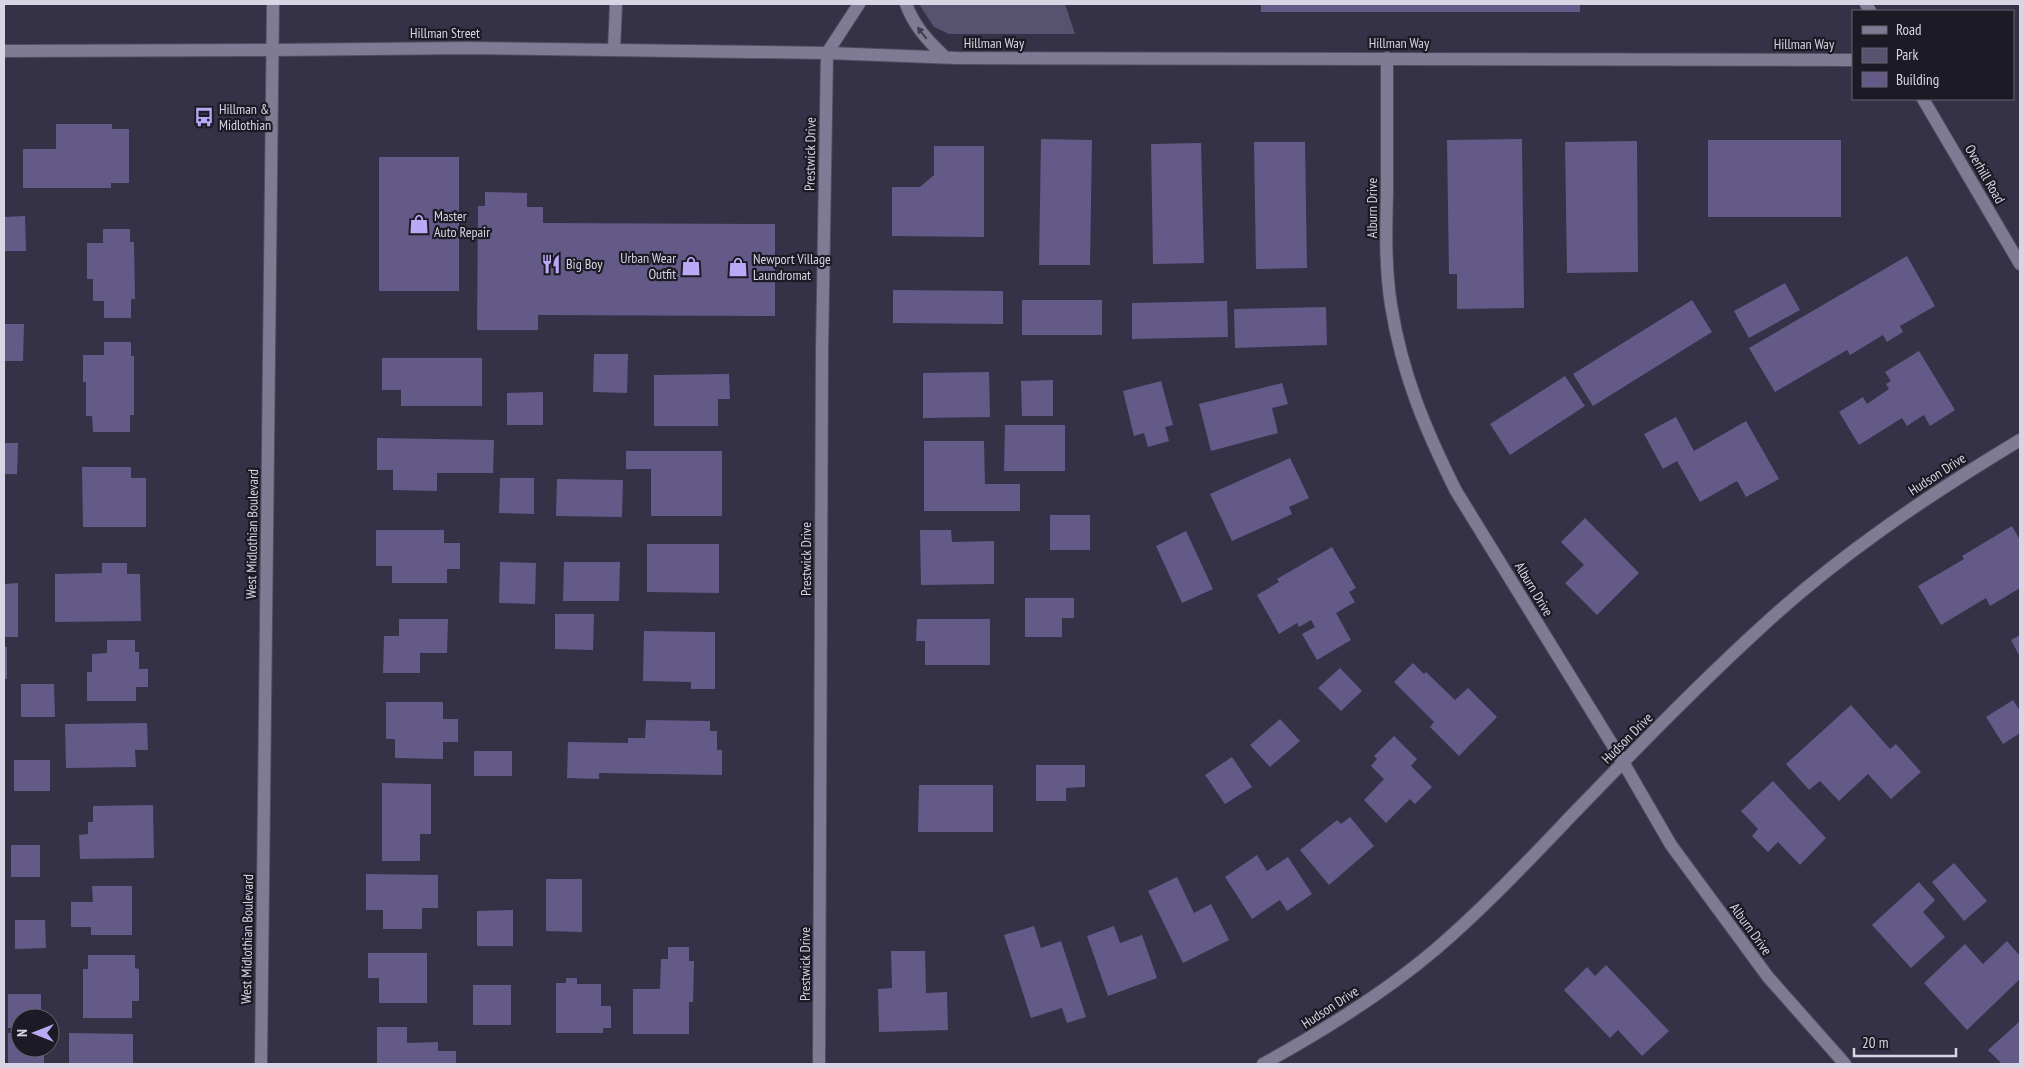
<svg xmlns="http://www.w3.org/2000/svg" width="2024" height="1068" viewBox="0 0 2024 1068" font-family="'PT Sans Narrow',sans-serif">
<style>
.green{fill:#585271}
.building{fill:#645a87}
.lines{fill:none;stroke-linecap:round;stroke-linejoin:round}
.lane-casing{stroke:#514d5f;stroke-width:14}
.street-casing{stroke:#514d5f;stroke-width:14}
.secondary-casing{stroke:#514d5f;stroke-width:14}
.lane{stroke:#807b94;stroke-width:12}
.street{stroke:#807b94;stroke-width:12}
.secondary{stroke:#807b94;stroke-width:12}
.oneway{fill:#3f3c4b}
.labels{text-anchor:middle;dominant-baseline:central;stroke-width:4.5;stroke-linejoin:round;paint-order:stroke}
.street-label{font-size:14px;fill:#d7d5e3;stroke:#1c1a24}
.poi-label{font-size:14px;fill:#d7d5e3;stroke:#1c1a24;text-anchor:start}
</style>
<rect width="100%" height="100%" fill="#353146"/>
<!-- green -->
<path class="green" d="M919 4H1065L1075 34H949L934 27Z"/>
<!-- building -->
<g class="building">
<rect x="1261" y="4" width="319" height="8"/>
<path d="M56 124H112V129H129V183H111V188H23V149H56Z"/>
<path d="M1041 139 1092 140 1090 265H1039Z"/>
<path d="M1522 139 1524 308 1457 309V274H1449L1447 140Z"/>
<rect x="1708" y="140" width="133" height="77"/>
<path d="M1637 141 1638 272 1567 273 1565 142Z"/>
<path d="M1254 142H1305L1307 268 1256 269Z"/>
<path d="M1201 143 1204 263 1153 264 1151 144Z"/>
<path d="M934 146H984V237L892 236V187H920L934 175Z"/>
<rect x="379" y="157" width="80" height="134"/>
<path d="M485 192 527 193V207H543V223L775 224V316L538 315V330H477L478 206H485Z"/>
<path d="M25 216 26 251H4V217Z"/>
<path d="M103 229H130V242H134L135 299H131V318H104V301H93V279H87V243H103Z"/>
<path d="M1907 256 1935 306 1900 326 1903 332 1887 342 1883 335 1850 355 1847 350 1775 392 1749 348Z"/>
<path d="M1785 283 1800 310 1749 338 1734 311Z"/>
<path d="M893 290 1003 291V324L893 323Z"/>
<rect x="1022" y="300" width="80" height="35"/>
<path d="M1692 300 1712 332 1593 406 1573 374Z"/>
<path d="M1227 301 1228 337 1132 339V303Z"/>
<path d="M1326 307 1327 345 1235 348 1234 309Z"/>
<path d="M4 324H24L23 361H4Z"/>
<path d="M104 342H131V356H134V415H130V432H93L92 416H86V382H83V355H104Z"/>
<path d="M1919 351 1955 410 1930 426 1924 415 1907 426 1902 418 1859 445 1839 412 1863 397 1867 404 1889 389 1886 384 1891 381 1885 372Z"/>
<path d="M594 354H628L627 393 593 392Z"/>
<path d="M382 358H482V406H401V390H382Z"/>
<path d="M989 372 990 417 923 418V373Z"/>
<path d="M729 374 730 399H718V426H654V375Z"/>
<path d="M1565 376 1585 406 1510 455 1490 424Z"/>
<path d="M1053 380V416H1022L1021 381Z"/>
<path d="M1161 381 1173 425 1165 427 1169 441 1148 447 1144 433 1134 436 1123 391Z"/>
<path d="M1282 383 1288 404 1272 408 1278 433 1211 451 1199 404Z"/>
<path d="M543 392V425H507V393Z"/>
<path d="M1676 417 1694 451 1746 421 1779 479 1746 497 1737 481 1700 502 1677 461 1663 469 1644 434Z"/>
<path d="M1005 425H1065V471H1004Z"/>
<path d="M377 438 494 440 493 473H437V491L393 490V470H377Z"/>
<path d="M924 441H984L985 484H1020V511H924Z"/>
<path d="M4 443H18L17 474H4Z"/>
<path d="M626 451H722V516H651V469H626Z"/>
<path d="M1290 458 1309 498 1289 507 1292 514 1232 541 1210 494Z"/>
<path d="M82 467H131V478H146V527H83Z"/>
<path d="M500 478H534V514L499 513Z"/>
<path d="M557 479 623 480 622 517 556 516Z"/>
<rect x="1050" y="515" width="40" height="35"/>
<path d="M1585 518 1639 573 1597 615 1565 583 1584 565 1561 542Z"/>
<path d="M2012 526 2020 540V588L1990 606 1986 598 1941 625 1918 586 1964 559 1962 556Z"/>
<path d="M376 530H444V543H460V569H447V583H392V566H376Z"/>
<path d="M920 530H951L952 542 994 541V584L921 585Z"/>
<path d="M1186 531 1213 589 1182 603 1156 546Z"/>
<path d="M647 544H719V593L647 592Z"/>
<path d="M1332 547 1356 588 1349 592 1355 602 1336 613 1351 640 1317 660 1302 634 1315 627 1311 620 1299 627 1297 623 1279 634 1257 595 1279 582 1277 579Z"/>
<path d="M500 562 536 563 535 604 499 603Z"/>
<path d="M564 562H620L619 601H563Z"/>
<path d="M102 563H127V574H140L141 621 55 622V574L102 573Z"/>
<path d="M18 583V637H4V584Z"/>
<path d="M1025 598H1074V618H1062V637H1025Z"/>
<path d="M555 614H594L593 650 555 649Z"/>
<path d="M399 619H448L447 653H420V673H383L384 636H399Z"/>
<path d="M917 619H990V665H925V641H916Z"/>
<path d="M644 631 715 632V689H691V682L643 681Z"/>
<path d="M2020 635V657L2011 640Z"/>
<path d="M107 640H135V652H139V669H148V687H136V701H87V672H92V654L107 653Z"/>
<rect x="4" y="647" width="3" height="32"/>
<path d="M1413 663 1424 674 1426 672 1455 700 1468 688 1497 717 1459 756 1430 727 1434 722 1394 682Z"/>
<path d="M1340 668 1362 691 1341 711 1318 688Z"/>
<path d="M21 684H54L55 717H21Z"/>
<path d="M2013 700 2020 711V733L2003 744 1986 717Z"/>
<path d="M386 702H443V719H458V742H443V759L395 758V739H386Z"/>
<path d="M1851 705 1890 749 1896 744 1921 772 1891 799 1868 774 1839 801 1820 781 1809 790 1786 764Z"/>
<path d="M1280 719 1300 741 1270 767 1250 745Z"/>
<path d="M646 720 710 721V731H717V750H722V775L599 773V779L567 778 568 742 628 743V738H645Z"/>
<path d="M147 723 148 750H135L136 767 66 768 65 724Z"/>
<path d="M1394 736 1417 759 1411 766 1432 787 1415 804 1410 799 1386 823 1364 800 1384 779 1371 766 1377 759 1374 756Z"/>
<rect x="474" y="751" width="38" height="25"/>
<path d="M1232 757 1252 787 1225 804 1205 775Z"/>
<rect x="14" y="760" width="36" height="31"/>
<path d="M1036 765H1085V787L1066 788V801H1036Z"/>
<path d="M1773 781 1826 838 1800 865 1778 842 1768 852 1752 836 1758 829 1741 811Z"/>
<path d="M382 783 431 784V834H420V861H382Z"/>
<path d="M919 785H993V832H918Z"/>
<path d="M153 805 154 858 80 859 79 835 88 834V822H93V806Z"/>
<path d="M1350 817 1374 846 1329 885 1300 850 1337 820 1341 824Z"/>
<rect x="11" y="845" width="29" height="32"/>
<path d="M1257 855 1267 871 1288 857 1312 894 1287 911 1280 900 1252 919 1225 877Z"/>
<path d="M1954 863 1987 901 1964 921 1932 882Z"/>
<path d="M366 874 438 875V908H422V929H383V910H366Z"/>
<path d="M1177 877 1194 913 1211 904 1229 940 1183 963 1148 891Z"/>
<path d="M546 879H582V932L546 931Z"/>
<path d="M1919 882 1935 900 1923 912 1945 937 1911 968 1872 925Z"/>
<path d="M92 886H132V935H91V927H71V902H93Z"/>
<path d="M513 910V946H477V911Z"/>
<path d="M15 920H45L46 948 15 949Z"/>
<path d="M1034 926 1041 948 1061 941 1086 1017 1067 1023 1062 1008 1031 1018 1004 935Z"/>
<path d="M1114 926 1120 943 1142 935 1157 978 1108 996 1087 936Z"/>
<path d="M2007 941 2020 956V979L1967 1030 1924 983 1965 944 1983 964Z"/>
<path d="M668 947H689V961H694L693 1002H689V1034H633V989H660L661 959H668Z"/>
<path d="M891 951H925L926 993 947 992 948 1030 879 1032 878 989 892 988Z"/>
<path d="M368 953H427V1003H379V978H368Z"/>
<path d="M88 955H135V968L139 969V1001H132V1018H83V969H88Z"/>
<path d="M1606 965 1669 1031 1642 1056 1618 1030 1610 1038 1564 990 1587 967 1595 976Z"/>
<path d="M566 978H577V984H601V1006H611V1028H603V1033H556V983H566Z"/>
<rect x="473" y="985" width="38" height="40"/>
<path d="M8 994H41V1018H20V1028H8Z"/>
<path d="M2019 1022 2020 1023V1064H2002L1988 1050Z"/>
<path d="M377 1027H407V1043L438 1042V1051H456V1064H377Z"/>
<path d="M8 1033H20V1048H44V1064H8Z"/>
<path d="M69 1033 133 1034V1064H69Z"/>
</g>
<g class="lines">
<defs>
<path id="lane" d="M614 50 616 4"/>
<g id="street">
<path d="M906 4C914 26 928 41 945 57"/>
<path d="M1866 4 1870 11"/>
<path d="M273 50 467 48 827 53 957 58 1853 60"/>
<path d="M827 53 859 4"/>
<path d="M1387 58C1387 102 1387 147 1387 191 1386 229 1385 267 1391 305 1402 374 1425 429 1456 491L1623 762 1671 845 1768 977 1845 1064"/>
<path d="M1923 99 2020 264"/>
<path d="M819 1064 822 352 827 53"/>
<path d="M1263 1064C1323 1031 1383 994 1436 949 1485 907 1529 860 1573 814 1633 752 1693 690 1756 632 1836 557 1927 496 2020 440"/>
</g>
<g id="secondary">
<path d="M4 51 273 50"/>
<path d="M261 1064 273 4"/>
</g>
</defs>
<!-- lane casing -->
<use href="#lane" class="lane-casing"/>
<!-- street casing -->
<use href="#street" class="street-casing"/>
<!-- secondary casing -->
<use href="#secondary" class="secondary-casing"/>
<!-- lane -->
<use href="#lane" class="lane"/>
<!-- street -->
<use href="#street" class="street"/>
<!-- secondary -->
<use href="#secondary" class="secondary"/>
</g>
<!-- one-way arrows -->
<defs><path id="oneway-solid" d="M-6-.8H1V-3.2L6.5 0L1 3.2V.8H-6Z" transform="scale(1.25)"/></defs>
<use class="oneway" href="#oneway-solid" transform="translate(922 33) rotate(-128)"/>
<!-- icons -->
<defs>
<symbol id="bus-bare" viewBox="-9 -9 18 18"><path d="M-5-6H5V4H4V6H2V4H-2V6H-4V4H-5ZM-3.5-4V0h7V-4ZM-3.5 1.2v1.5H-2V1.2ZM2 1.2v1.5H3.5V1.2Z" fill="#baaaf6" stroke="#1c1a24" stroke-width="2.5" paint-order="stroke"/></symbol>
<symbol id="shop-bare" viewBox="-9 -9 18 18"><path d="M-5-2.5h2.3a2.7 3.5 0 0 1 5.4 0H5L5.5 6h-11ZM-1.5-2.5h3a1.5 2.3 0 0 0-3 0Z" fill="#baaaf6" stroke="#1c1a24" stroke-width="2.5" paint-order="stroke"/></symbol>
<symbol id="restaurant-bare" viewBox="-9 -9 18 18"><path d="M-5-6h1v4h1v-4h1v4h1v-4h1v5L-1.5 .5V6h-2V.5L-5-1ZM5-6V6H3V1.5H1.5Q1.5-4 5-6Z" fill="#baaaf6" stroke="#1c1a24" stroke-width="2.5" paint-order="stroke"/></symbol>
</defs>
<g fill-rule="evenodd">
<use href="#bus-bare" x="190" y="103" width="28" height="28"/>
<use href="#shop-bare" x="405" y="210" width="28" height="28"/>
<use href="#restaurant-bare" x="537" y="250" width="28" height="28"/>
<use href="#shop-bare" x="677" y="252" width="28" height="28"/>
<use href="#shop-bare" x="724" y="253" width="28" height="28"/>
</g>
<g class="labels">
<!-- street labels -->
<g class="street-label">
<text x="445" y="33">Hillman Street</text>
<text x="994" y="43">Hillman Way</text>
<text x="1399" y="43">Hillman Way</text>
<text x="1804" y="44">Hillman Way</text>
<text transform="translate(810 154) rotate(-89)">Prestwick Drive</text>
<text transform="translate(1985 174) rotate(60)">Overhill Road</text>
<text transform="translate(1372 208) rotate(-90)">Alburn Drive</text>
<text transform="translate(1937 474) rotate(-33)">Hudson Drive</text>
<text transform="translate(252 534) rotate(-89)">West Midlothian Boulevard</text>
<text transform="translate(806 559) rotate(-90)">Prestwick Drive</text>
<text transform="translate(1534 589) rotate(59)">Alburn Drive</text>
<text transform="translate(1627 738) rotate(-45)">Hudson Drive</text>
<text transform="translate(1751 929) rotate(54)">Alburn Drive</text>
<text transform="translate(247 939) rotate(-89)">West Midlothian Boulevard</text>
<text transform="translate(805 964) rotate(-90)">Prestwick Drive</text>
<text transform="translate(1330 1007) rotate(-33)">Hudson Drive</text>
</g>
<!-- poi labels -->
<g class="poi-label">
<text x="219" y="109">Hillman &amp;<tspan x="219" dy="16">Midlothian</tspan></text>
<text x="434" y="216">Master<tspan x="434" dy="16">Auto Repair</tspan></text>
<text x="676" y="258" text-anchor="end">Urban Wear<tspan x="676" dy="16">Outfit</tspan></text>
<text x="753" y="259">Newport Village<tspan x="753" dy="16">Laundromat</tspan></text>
<text x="566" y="264">Big Boy</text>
</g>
</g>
<!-- border -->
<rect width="2024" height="1068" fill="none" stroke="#d7d5e3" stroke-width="10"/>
<!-- legend -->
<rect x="1852" y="10" width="162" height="90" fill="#1c1a24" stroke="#676570"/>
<rect x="1862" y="26" width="25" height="8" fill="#807b94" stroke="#676570"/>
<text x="1896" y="35" font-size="15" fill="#d7d5e3">Road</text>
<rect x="1862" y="48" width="25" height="15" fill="#585271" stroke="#676570"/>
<text x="1896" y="60" font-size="15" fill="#d7d5e3">Park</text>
<rect x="1862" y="72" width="25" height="15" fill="#645a87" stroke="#676570"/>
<text x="1896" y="85" font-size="15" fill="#d7d5e3">Building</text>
<!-- north arrow -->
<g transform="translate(35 1033) rotate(270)"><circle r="24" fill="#1c1a24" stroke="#676570"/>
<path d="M0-4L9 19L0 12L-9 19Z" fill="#baaaf6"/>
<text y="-8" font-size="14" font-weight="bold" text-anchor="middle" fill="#d7d5e3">N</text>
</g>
<!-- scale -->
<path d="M1854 1048v8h102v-8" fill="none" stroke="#d7d5e3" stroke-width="2.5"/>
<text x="1862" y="1048" font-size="15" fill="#d7d5e3" stroke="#1c1a24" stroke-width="4" paint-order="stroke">20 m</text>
</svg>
